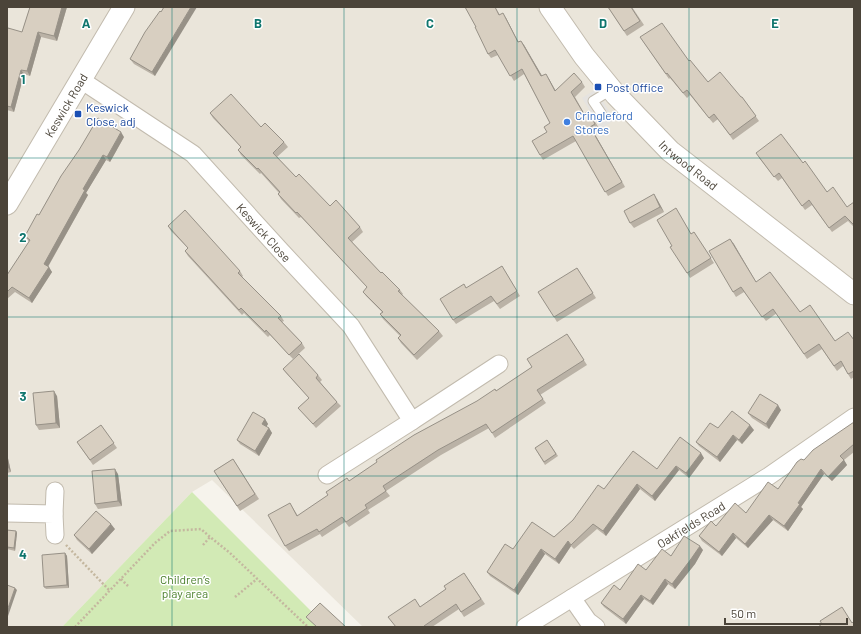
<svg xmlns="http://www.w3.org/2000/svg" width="861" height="634" viewBox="0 0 861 634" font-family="Barlow,sans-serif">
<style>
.residential{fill:#eae5da}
.green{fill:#d2eab5}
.parking{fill:#e5e3e0}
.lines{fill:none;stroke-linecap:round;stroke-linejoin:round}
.service-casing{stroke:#c2bbae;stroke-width:11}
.minor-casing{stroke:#c2bbae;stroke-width:19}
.tertiary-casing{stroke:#c2bbae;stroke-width:23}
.path{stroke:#c4b79f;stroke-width:2.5;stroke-dasharray:2 2;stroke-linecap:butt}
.service{stroke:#fff;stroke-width:9}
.minor{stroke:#fff;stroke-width:17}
.tertiary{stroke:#fff;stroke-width:21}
.wall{fill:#bab2a6}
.shaded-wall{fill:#979187}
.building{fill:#d8cfc1;stroke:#979187}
.grid{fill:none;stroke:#0f766e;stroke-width:1;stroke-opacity:0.55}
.transit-dot{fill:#1a4fb4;stroke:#fff;stroke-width:1.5}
.shop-dot{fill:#3f7fe0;stroke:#fff;stroke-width:1.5}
.labels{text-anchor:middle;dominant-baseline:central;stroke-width:3;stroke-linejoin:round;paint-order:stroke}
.transit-label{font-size:12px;fill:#164399;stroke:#fff;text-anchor:start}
.street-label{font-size:12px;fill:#4b4439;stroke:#fff}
.shop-label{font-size:12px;fill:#366cbe;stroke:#fff;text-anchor:start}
.park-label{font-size:12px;fill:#4a7f2a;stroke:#fff}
.grid-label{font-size:13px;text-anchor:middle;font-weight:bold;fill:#0f766e;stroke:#fff;stroke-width:3;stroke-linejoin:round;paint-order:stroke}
</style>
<rect width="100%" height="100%" fill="#f6f3ec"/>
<!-- residential -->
<path class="residential" d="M7 7H854V627H363L212 480 192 492 62 627H7Z"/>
<!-- green -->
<path class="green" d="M192 492 327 627H62Z"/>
<!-- parking -->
<path class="parking" d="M596 89 614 120 601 129 582 98Z"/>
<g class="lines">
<defs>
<path id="service" d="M601 113 593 101 611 90"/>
<g id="minor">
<path id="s1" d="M81 80 193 154 280 250 351 326 412 421 327 475"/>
<path d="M412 421 499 364"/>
<path d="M7 513 54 514 55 535"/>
<path d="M54 514 55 491"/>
<path d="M572 598 588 621 596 627"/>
<path id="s2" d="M525 627 769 476 854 417"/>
</g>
<g id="tertiary">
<path id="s3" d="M550 7 584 56 616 95 670 151 854 294"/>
<path id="s4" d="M7 204 124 7"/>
</g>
</defs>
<!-- service casing -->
<use href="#service" class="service-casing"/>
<!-- minor casing -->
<use href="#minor" class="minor-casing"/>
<!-- tertiary casing -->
<use href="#tertiary" class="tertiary-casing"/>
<!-- path -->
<g class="path">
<path d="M66 545 110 591"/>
<path d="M203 545 210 537"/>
<path d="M121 579 128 586"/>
<path d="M235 597 257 579"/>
<path d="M75 627 155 543 170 531 201 529 210 537 230 553 308 627"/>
</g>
<!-- service -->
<use href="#service" class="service"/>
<!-- minor -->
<use href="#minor" class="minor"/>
<!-- tertiary -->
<use href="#tertiary" class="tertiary"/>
</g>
<!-- wall -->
<g class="wall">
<path d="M30 7H67L57 41 41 37 30 76 24 74 14 112 7 110V31L22 32Z"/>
<path d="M465 7H495L500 15 506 18 518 42 524 45 542 76 549 79 555 90 582 82 585 87 575 97 584 113 588 111 599 128 593 131 625 187 608 196 576 141 543 160 540 155 550 123 524 74 514 81 498 55 491 58 488 54 476 27Z"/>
<path d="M608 7H632L644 25 627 36Z"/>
<path d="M161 12 155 76 134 64 130 59Z"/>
<path d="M640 37 689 61 708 82 741 97H742L759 121 733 140 718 119 713 123 690 95 687 98 670 78 669 79Z"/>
<path d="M210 113 261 127 284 142 288 147 277 157 296 177 330 206 360 227 363 232 352 242 381 273 400 290 403 294 402 295 439 331 443 336 417 360 401 343 398 338 400 336 383 319 380 314 382 312 366 296 363 292 367 287 301 217 299 218 281 199 278 194 279 193 261 173 260 174 241 155 238 150 241 147 213 118Z"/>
<path d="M124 137 110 162 106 160 86 193 88 195 48 267 52 272 32 303 15 292 7 299V275L29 242 25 236 39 215 61 176Z"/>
<path d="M759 158 803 163 827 192 847 207 854 202V227L848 221 832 232 812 205 805 210 782 178 778 181Z"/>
<path d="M657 199 664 212 634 228 630 223Z"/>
<path d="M679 213 691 234 694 232 714 263 690 278 687 273 672 246Z"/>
<path d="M168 226 240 271 243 276 242 277 281 316 284 321 282 322 302 343 305 348 293 359 270 335 268 337 244 313 242 315 188 256 185 251 188 248 171 231Z"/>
<path d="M730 239 756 282 800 312 835 341 854 340V377L851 379 843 366 837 371 822 349 807 359 777 313 766 321 744 292 736 297 733 292Z"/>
<path d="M502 266 520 296 500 309 494 301 456 324 453 320 467 288Z"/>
<path d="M577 268 596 298 557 322 554 317Z"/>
<path d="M567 334 587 365 540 395 546 403 495 438 489 428 441 455 386 491 390 496 368 510 370 513 349 527 345 522 322 537 320 534 289 551 285 546 290 503 298 516 349 481 496 391 532 367Z"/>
<path d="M283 369 318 375 322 380 320 382 337 402 341 406 316 428 302 412 298 408 309 398 286 373Z"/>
<path d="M57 396 60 428 39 430 36 425Z"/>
<path d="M781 410 769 429 752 418 748 413Z"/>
<path d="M265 419 268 424 266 427 269 428 272 433 259 456 240 444 237 440Z"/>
<path d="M854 422V452L844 460 847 465 832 481 824 474 801 507 803 509 788 531 773 520 748 548 736 538 722 556 702 541 699 536 716 526 746 513 778 489 804 460Z"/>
<path d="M101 425 117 448 93 465 77 442Z"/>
<path d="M718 428 754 430 742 444 737 440 720 462 699 446 696 442Z"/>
<path d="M547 440 558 456 545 465 535 448Z"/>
<path d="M7 454 11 472 7 473Z"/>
<path d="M704 458 689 478 679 470 655 501 640 489 606 536 597 529 574 549 571 546 559 564 545 554 518 595 490 576 487 572 513 549 554 537 573 520 604 489 657 469Z"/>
<path d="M233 459 259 499 240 511 214 471Z"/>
<path d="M118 474 122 506 98 509 95 504Z"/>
<path d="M115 529 92 554 77 540 74 535Z"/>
<path d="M7 530 16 531 17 533 15 551 7 549Z"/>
<path d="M703 550 695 564 675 589 668 584 653 605 644 599 626 624 604 607 601 603 620 590 646 570 671 556Z"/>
<path d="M65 553 67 556 69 588 46 589 44 587Z"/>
<path d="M464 573 485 604 464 617 459 609 432 627H396L420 607 446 589Z"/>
</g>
<!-- shaded-wall -->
<g class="shaded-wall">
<path d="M62 7H67L57 41 54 36Z"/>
<path d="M191 7H197L155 76 152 72Z"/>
<path d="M503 13 506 18 521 47 518 42Z"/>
<path d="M38 32 41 37 30 76 27 71Z"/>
<path d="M521 41 524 45 545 81 541 76Z"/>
<path d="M21 70 24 74 14 112 11 107Z"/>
<path d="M546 74 549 79 558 95 555 91Z"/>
<path d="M590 127 593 131 625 187 622 182Z"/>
<path d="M121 132 124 137 110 162 107 157Z"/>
<path d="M103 155 106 160 86 193 88 195 47 268 44 264 83 189Z"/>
<path d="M654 194 657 199 664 212 660 207Z"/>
<path d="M730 239 734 244 759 287 756 282Z"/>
<path d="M49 267 52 272 32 303 29 298Z"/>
<path d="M54 391 57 396 60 428 56 423Z"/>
<path d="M778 405 781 410 769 429 766 424Z"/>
<path d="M265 419 268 424 265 429 262 424Z"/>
<path d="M750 425 754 430 742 444 739 440Z"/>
<path d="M269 428 272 433 259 456 255 451Z"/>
<path d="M733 435 737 440 720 462 717 457Z"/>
<path d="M701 453 704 458 689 478 686 473Z"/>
<path d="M7 454 11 472 7 466Z"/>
<path d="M844 460 847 465 832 481 828 477Z"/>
<path d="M676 466 679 470 655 501 652 496Z"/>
<path d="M115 469 118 474 122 506 118 501Z"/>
<path d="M821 469 824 474 801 507 803 509 788 531 784 526 798 503Z"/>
<path d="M637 484 640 489 606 536 603 531Z"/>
<path d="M769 515 773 520 748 548 745 544Z"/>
<path d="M111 524 115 529 92 554 89 549Z"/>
<path d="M16 531 17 533 15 551 14 548Z"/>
<path d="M733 533 736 538 722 556 719 552Z"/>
<path d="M568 541 571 546 559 564 555 559Z"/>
<path d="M700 546 703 550 695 564 675 589 672 584Z"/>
<path d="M541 549 545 554 518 595 514 590Z"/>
<path d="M65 553 67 556 69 588 67 585Z"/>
<path d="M665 579 668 584 653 605 650 601Z"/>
<path d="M15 588 17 590 7 619V611Z"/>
<path d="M641 595 644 599 626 624 623 619Z"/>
</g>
<!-- building -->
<g class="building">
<path d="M30 7H62L54 36 38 32 27 71 21 70 11 107 7 106V31L8 28 22 32Z"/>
<path d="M164 7H191L152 72 130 59 145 32 160 11 161 12Z"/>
<path d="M465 7H495L499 15 503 13 518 42 521 41 541 76 546 74 555 91 574 73 582 82 571 92 584 114 588 111 595 124 590 127 622 182 605 192 573 136 540 155 532 141 547 132 544 127 550 123 522 69 510 76 495 50 488 54 475 27H476Z"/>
<path d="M608 7H631L640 21 624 31Z"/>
<path d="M662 23 689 61 690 60 708 82 720 72 741 97H742L756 116 730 135 714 114 709 118 687 90 683 93 667 73 666 74 640 37Z"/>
<path d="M231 94 261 127 265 123 284 142 273 153 296 177 299 174 330 206 336 200 360 227 348 238 381 273 382 272 400 290 398 291 439 331 414 355 398 338 401 335 380 314 383 312 363 292 367 287 297 212 296 213 278 194 280 192 258 168 257 169 238 150 241 147 210 113Z"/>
<path d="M98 118 121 132 107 157 103 155 83 189 85 190 44 264 49 267 29 298 12 287 7 292V275L30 240 25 236 37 214 39 215 61 176 79 150Z"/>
<path d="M781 134 803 163 805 161 827 192 833 187 847 207 854 202V225L845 216 829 228 809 200 802 206 779 173 774 177 756 153Z"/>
<path d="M654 194 660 207 630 223 624 211Z"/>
<path d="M676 208 691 234 694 232 711 258 687 273 670 247 672 246 657 220Z"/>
<path d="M185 210 240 271 238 273 281 316 278 318 302 343 289 355 266 330 265 332 241 308 239 310 185 251 188 248 168 226Z"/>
<path d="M730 239 756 282 770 272 800 312 810 305 835 341 848 332 854 340V371L848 374 841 361 834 366 819 344 804 354 773 309 762 317 741 287 733 292 709 251Z"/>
<path d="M502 266 517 291 497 304 491 296 453 320 440 299 464 284 466 288Z"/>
<path d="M577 268 593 293 554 317 538 292Z"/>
<path d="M567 334 584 360 537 390 543 399 492 433 486 424 438 450 383 486 386 491 365 505 367 508 346 522 342 517 319 532 317 529 285 546 268 515 290 503 297 516 328 495 326 492 347 478 349 481 377 462 376 460 414 435 477 401 495 389 496 391 532 367 527 359Z"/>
<path d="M299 354 318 375 316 378 337 402 313 424 298 408 309 398 283 369Z"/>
<path d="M54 391 56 423 36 425 33 393Z"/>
<path d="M760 394 778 405 766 424 748 413Z"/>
<path d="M732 411 750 425 739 440 733 435 717 457 696 442 710 423 718 428Z"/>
<path d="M253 412 265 419 262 424 269 428 255 451 237 440Z"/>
<path d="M854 422V444L840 456 844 460 828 477 821 469 798 503 800 504 784 526 769 515 745 544 733 533 719 552 699 536 711 521 716 526 735 503 746 513 768 482 778 489 797 462 801 459 804 460 813 450Z"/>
<path d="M101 425 114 443 90 460 77 442Z"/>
<path d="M680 437 701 453 686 473 676 466 652 496 637 484 603 531 593 524 571 545 568 541 555 559 541 549 514 590 487 572 505 544 513 549 532 522 554 537 573 520 598 485 604 489 633 451 657 469Z"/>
<path d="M547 440 556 454 544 462 535 448Z"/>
<path d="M233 459 255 494 237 506 214 471Z"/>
<path d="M115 469 118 501 95 504 92 471Z"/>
<path d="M96 511 111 524 89 549 74 535Z"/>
<path d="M7 530 16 531 14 548 7 547Z"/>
<path d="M684 536 700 546 691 559 672 584 665 579 650 601 641 595 623 619 601 603 614 585 620 590 638 564 646 570 662 549 671 556Z"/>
<path d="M65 553 67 585 44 587 42 555Z"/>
<path d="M464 573 481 599 461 612 456 604 424 626V627H396L388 617 415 599 420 607 446 589 444 586Z"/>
<path d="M7 585 15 588 7 611Z"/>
<path d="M320 603 346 627H317L306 617Z"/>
<path d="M842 607 852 623 854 621V627H818L822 624 820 621Z"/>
</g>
<!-- grid -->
<path class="grid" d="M172 7V627M344 7V627M517 7V627M689 7V627M7 158H854M7 317H854M7 476H854"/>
<!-- markers -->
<g class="transit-dot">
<rect x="594" y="83" width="8" height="8" rx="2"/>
<rect x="74" y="110" width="8" height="8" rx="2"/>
</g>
<circle class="shop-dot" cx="567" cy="122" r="4"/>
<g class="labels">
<!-- transit labels -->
<g class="transit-label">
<text x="606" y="87">Post Office</text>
<text x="86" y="107">Keswick<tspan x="86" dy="14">Close, adj</tspan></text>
</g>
<!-- street labels -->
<g class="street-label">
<text stroke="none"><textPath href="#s4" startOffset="115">Keswick Road</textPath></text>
<text stroke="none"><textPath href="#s3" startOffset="211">Intwood Road</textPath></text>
<text stroke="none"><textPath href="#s1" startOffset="240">Keswick Close</textPath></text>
<text stroke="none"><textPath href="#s2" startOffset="195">Oakfields Road</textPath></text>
</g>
<!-- shop labels -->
<g class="shop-label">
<text x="575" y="115">Cringleford<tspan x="575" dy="14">Stores</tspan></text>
</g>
<!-- park labels -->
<g class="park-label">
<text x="185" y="579">Children’s<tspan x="185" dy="14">play area</tspan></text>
</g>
</g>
<g class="grid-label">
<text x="86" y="28">A</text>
<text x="258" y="28">B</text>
<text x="430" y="28">C</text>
<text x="603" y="28">D</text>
<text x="775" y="28">E</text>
<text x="23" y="84">1</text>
<text x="23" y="242">2</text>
<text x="23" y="401">3</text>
<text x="23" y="559">4</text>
</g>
<!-- border -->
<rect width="861" height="634" fill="none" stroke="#4b4439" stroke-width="16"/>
<!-- scale -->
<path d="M725 618v6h122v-6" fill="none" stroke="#4b4439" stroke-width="2"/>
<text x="731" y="618" font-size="12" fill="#4b4439" stroke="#ffffff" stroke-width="3" paint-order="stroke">50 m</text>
</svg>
